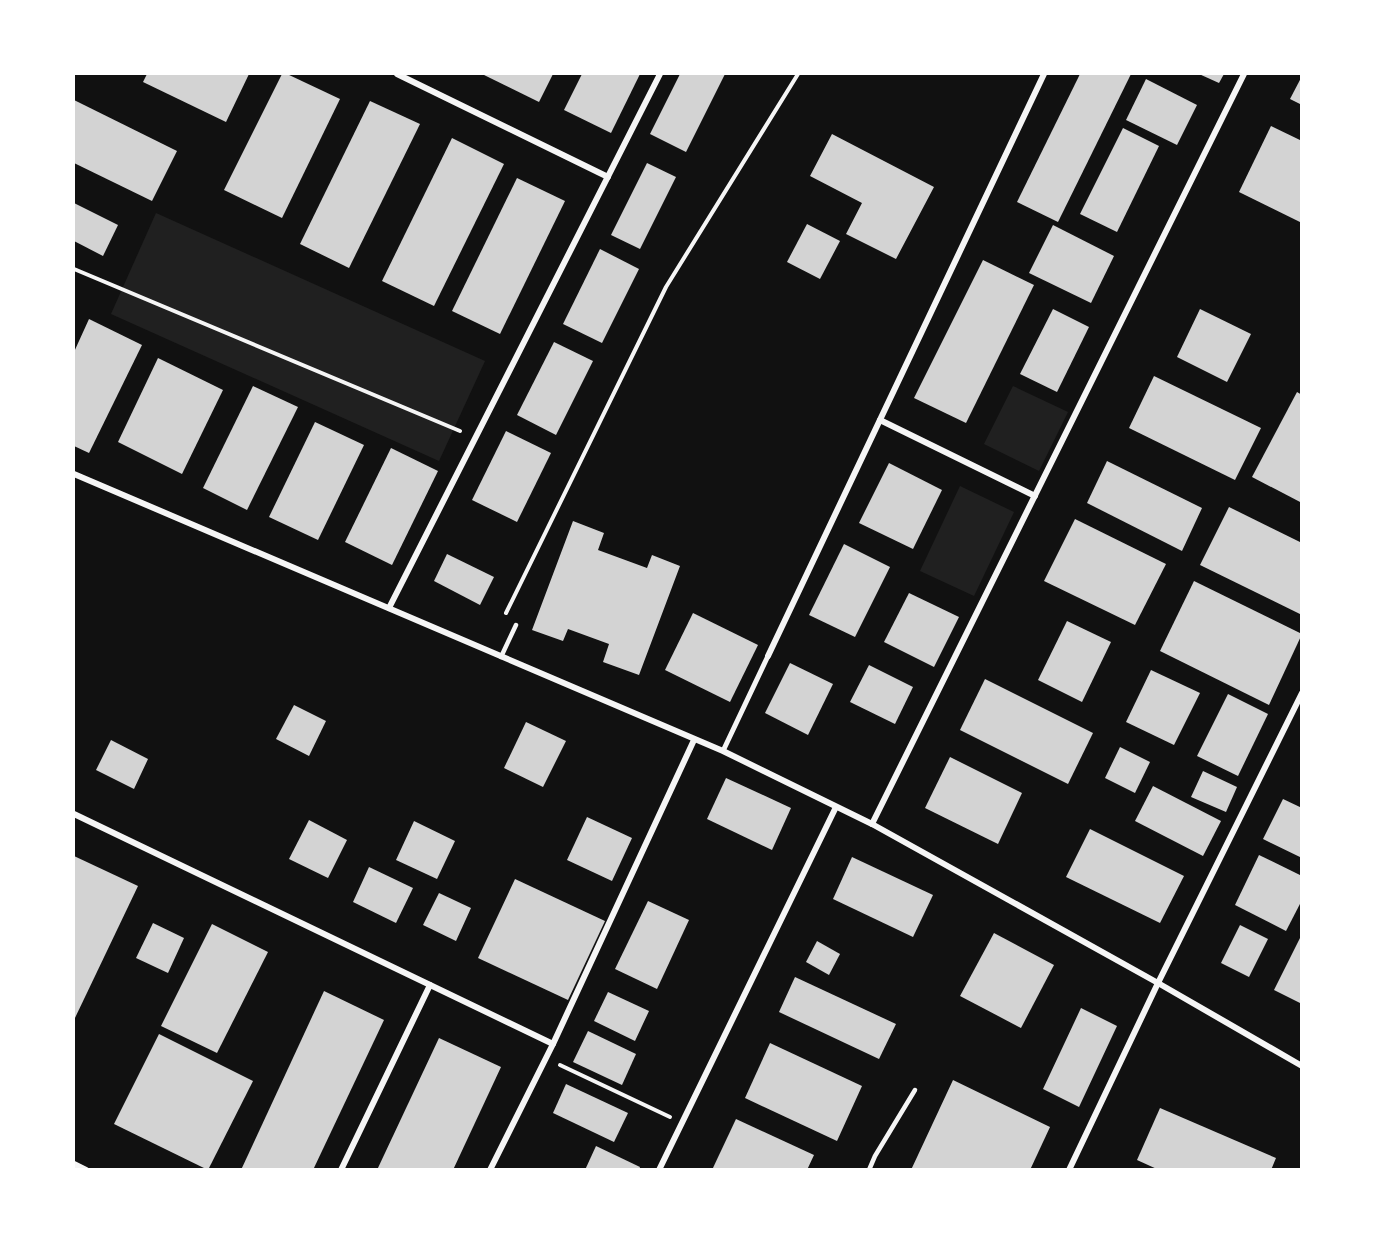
<svg xmlns="http://www.w3.org/2000/svg" width="1375" height="1243" viewBox="0 0 1375 1243" font-family="'Open Sans',sans-serif">
<style>
.green{fill:#202020}
.building{fill:#d3d3d3}
.lines{fill:none;stroke-linecap:round;stroke-linejoin:round}
.path{stroke:#f5f5f5;stroke-width:4}
.service{stroke:#f5f5f5;stroke-width:4.5}
.pedestrian{stroke:#f5f5f5;stroke-width:5}
.minor{stroke:#f5f5f5;stroke-width:6}
</style>
<rect width="100%" height="100%" fill="#111"/>
<!-- green -->
<g class="green">
<path d="M156 213 485 361 439 461 111 314Z"/>
<path d="M1013 386 1068 412 1039 471 984 444Z"/>
<path d="M960 486 1014 512 974 596 920 571Z"/>
</g>
<!-- building -->
<g class="building">
<path d="M147 74H249L226 122 143 82Z"/>
<path d="M282 74H287L340 99 282 218 224 190Z"/>
<path d="M482 74H553L539 102Z"/>
<path d="M582 74H640L611 133 564 110Z"/>
<path d="M680 74H725L686 152 650 134Z"/>
<path d="M1080 74H1131L1058 222 1017 202Z"/>
<path d="M1199 74H1224L1219 83Z"/>
<path d="M1302 76V105L1290 99Z"/>
<path d="M1146 79 1197 105 1177 145 1126 120Z"/>
<path d="M74 100 177 151 152 201 74 163Z"/>
<path d="M370 101 420 124 349 268 300 244Z"/>
<path d="M1271 126 1302 141V223L1239 192Z"/>
<path d="M1123 128 1159 146 1117 232 1080 214Z"/>
<path d="M832 134 934 187 896 259 846 234 862 203 810 176Z"/>
<path d="M452 138 504 164 434 306 382 281Z"/>
<path d="M647 163 676 177 640 249 611 235Z"/>
<path d="M517 178 565 201 500 334 452 311Z"/>
<path d="M74 203 118 225 103 256 74 241Z"/>
<path d="M807 224 840 241 820 279 787 262Z"/>
<path d="M1053 225 1114 256 1091 303 1029 273Z"/>
<path d="M600 249 639 269 602 343 563 324Z"/>
<path d="M983 260 1034 285 966 423 914 398Z"/>
<path d="M1053 309 1089 327 1057 392 1020 374Z"/>
<path d="M1200 309 1251 334 1227 382 1177 357Z"/>
<path d="M89 319 142 345 89 453 74 446V352Z"/>
<path d="M554 342 593 361 556 435 517 415Z"/>
<path d="M158 358 223 390 182 474 118 442Z"/>
<path d="M1154 376 1261 428 1235 480 1129 428Z"/>
<path d="M253 386 298 407 247 510 203 488Z"/>
<path d="M1297 392 1302 395V503L1252 477Z"/>
<path d="M315 422 364 445 318 540 269 517Z"/>
<path d="M506 431 551 453 517 522 472 500Z"/>
<path d="M391 448 438 471 392 565 345 542Z"/>
<path d="M1107 461 1202 508 1182 551 1087 503Z"/>
<path d="M889 463 942 490 913 549 859 523Z"/>
<path d="M1229 507 1302 543V615L1200 565Z"/>
<path d="M1075 519 1166 564 1135 625 1044 581Z"/>
<path d="M573 521 604 533 598 550 647 568 652 555 680 566 639 675 603 662 609 644 568 629 563 641 532 630Z"/>
<path d="M844 544 890 567 855 637 809 615Z"/>
<path d="M447 554 494 577 480 605 434 581Z"/>
<path d="M1194 581 1302 634 1269 705 1160 651Z"/>
<path d="M909 593 959 617 934 667 884 642Z"/>
<path d="M693 613 758 645 730 702 665 670Z"/>
<path d="M1067 621 1111 642 1082 702 1038 680Z"/>
<path d="M790 663 833 684 808 735 765 713Z"/>
<path d="M869 665 913 687 895 724 850 702Z"/>
<path d="M1151 670 1200 693 1174 745 1126 722Z"/>
<path d="M985 679 1093 733 1068 784 960 730Z"/>
<path d="M1228 694 1268 714 1238 776 1197 756Z"/>
<path d="M294 705 326 721 309 756 276 739Z"/>
<path d="M526 722 566 741 543 787 504 768Z"/>
<path d="M111 740 148 759 134 789 96 770Z"/>
<path d="M1120 747 1150 762 1135 793 1105 778Z"/>
<path d="M950 757 1022 793 998 844 925 808Z"/>
<path d="M1203 771 1237 787 1226 812 1191 797Z"/>
<path d="M726 778 791 808 772 850 707 819Z"/>
<path d="M1153 786 1221 821 1203 856 1135 821Z"/>
<path d="M1283 799 1302 808V858L1263 839Z"/>
<path d="M587 817 632 838 612 881 567 860Z"/>
<path d="M309 820 347 840 328 878 289 859Z"/>
<path d="M414 821 455 841 437 879 396 860Z"/>
<path d="M1090 829 1184 876 1160 923 1066 877Z"/>
<path d="M1259 855 1302 876V900L1286 931 1235 905Z"/>
<path d="M74 856 138 886 74 1020Z"/>
<path d="M852 857 933 895 913 937 833 899Z"/>
<path d="M369 867 413 888 396 923 353 902Z"/>
<path d="M515 879 605 921 568 1000 478 958Z"/>
<path d="M439 893 471 908 456 941 423 925Z"/>
<path d="M648 901 689 920 657 989 615 969Z"/>
<path d="M153 923 184 938 168 973 136 958Z"/>
<path d="M212 924 268 952 217 1053 161 1026Z"/>
<path d="M1240 925 1268 939 1249 977 1221 963Z"/>
<path d="M994 933 1054 965 1021 1028 960 996Z"/>
<path d="M1302 934V1004L1274 990Z"/>
<path d="M817 941 840 954 829 975 806 962Z"/>
<path d="M795 977 896 1024 879 1059 779 1012Z"/>
<path d="M324 991 384 1020 313 1170H241Z"/>
<path d="M608 992 649 1011 635 1041 594 1021Z"/>
<path d="M1081 1008 1117 1026 1079 1107 1043 1089Z"/>
<path d="M588 1031 636 1054 622 1085 573 1062Z"/>
<path d="M159 1034 253 1081 208 1170 114 1124Z"/>
<path d="M439 1038 501 1067 453 1170H377Z"/>
<path d="M770 1043 862 1086 837 1141 745 1098Z"/>
<path d="M953 1080 1050 1127 1030 1170H911Z"/>
<path d="M566 1084 628 1113 614 1142 553 1113Z"/>
<path d="M1160 1108 1276 1158 1271 1170H1159L1137 1160Z"/>
<path d="M736 1119 814 1155 807 1170H712Z"/>
<path d="M596 1146 640 1167 639 1170H585Z"/>
</g>
<g class="lines">
<!-- path -->
<g class="path">
<path d="M74 269 460 431"/>
<path d="M506 613 666 287 798 74"/>
<path d="M560 1065 670 1117"/>
</g>
<!-- service -->
<g class="service">
<path d="M501 657 516 625"/>
<path d="M869 1170 875 1156 915 1090"/>
</g>
<!-- pedestrian -->
<path class="pedestrian" d="M723 751 768 656"/>
<!-- minor -->
<g class="minor">
<path d="M397 74 608 177"/>
<path d="M880 420 1035 496"/>
<path d="M74 474 723 751 872 824 1158 983 1302 1066"/>
<path d="M389 608 660 74"/>
<path d="M768 656 1044 74"/>
<path d="M74 814 553 1044"/>
<path d="M872 824 1244 74"/>
<path d="M74 1164 86 1170"/>
<path d="M341 1170 430 985"/>
<path d="M490 1170 553 1044 694 740"/>
<path d="M659 1170 836 807"/>
<path d="M1069 1170 1158 983 1302 693"/>
</g>
</g>
<!-- border -->
<rect width="1375" height="1243" fill="none" stroke="#ffffff" stroke-width="150"/>
</svg>
